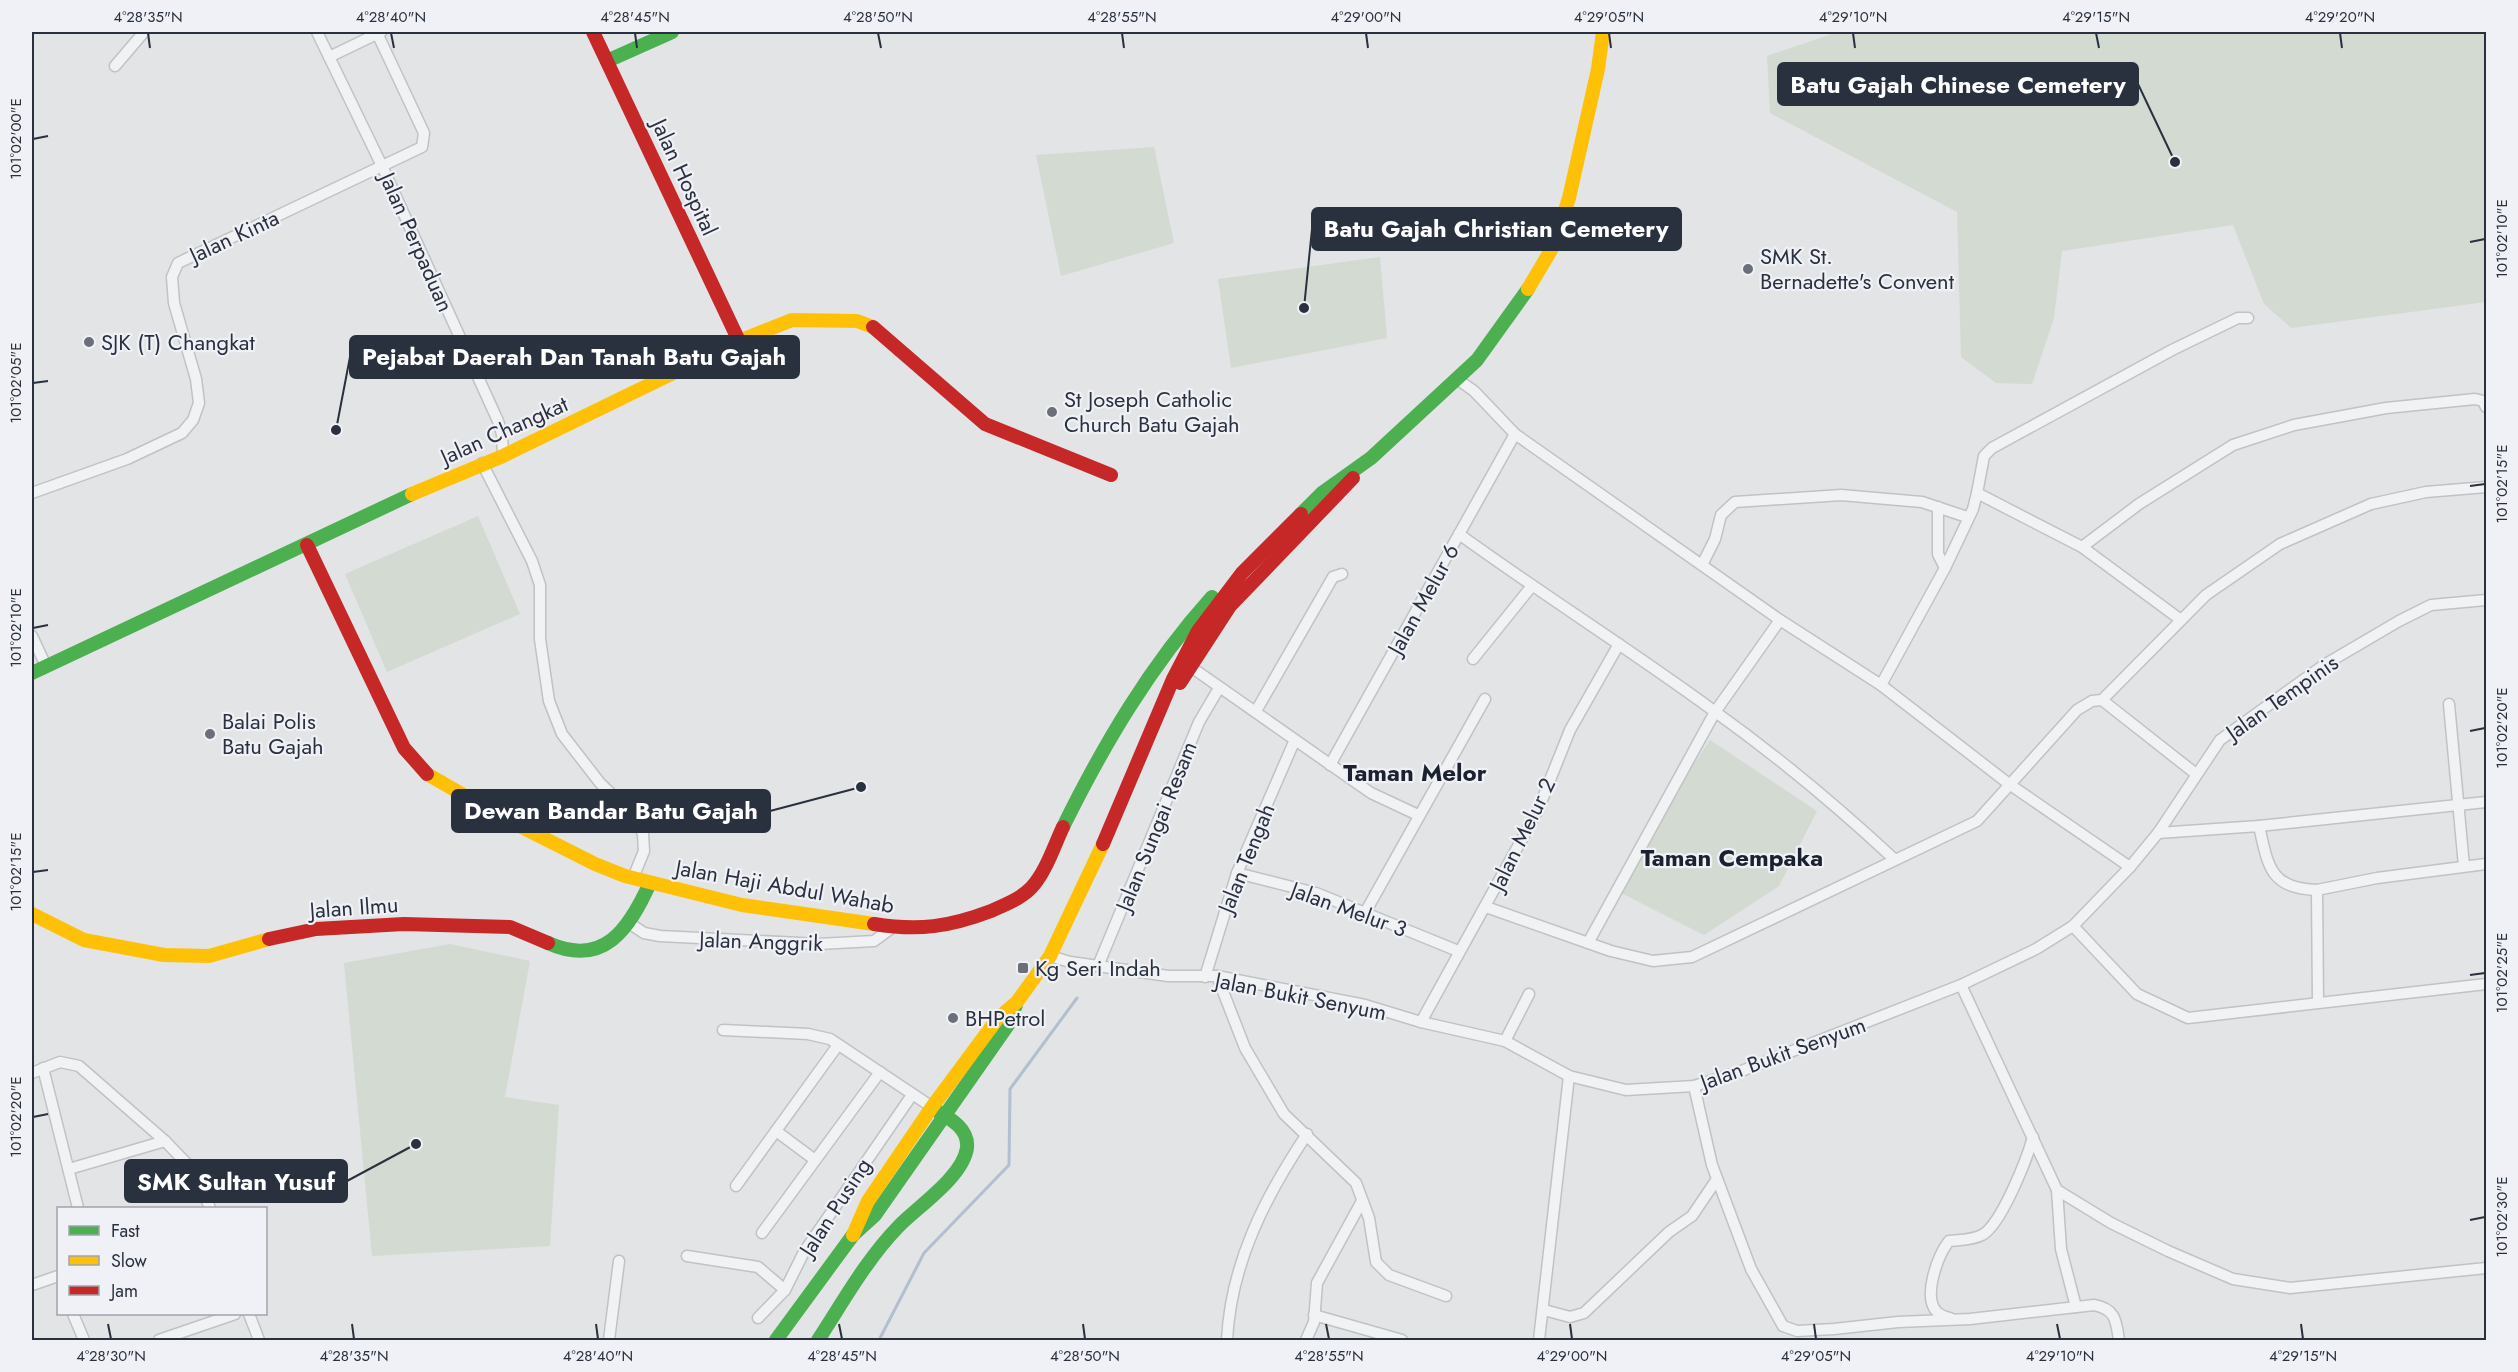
<svg xmlns="http://www.w3.org/2000/svg" width="2518" height="1372" viewBox="0 0 2518 1372" font-family="Jost,sans-serif">
<style>
.green{fill:#d2dad2}
.lines{fill:none;stroke-linecap:round;stroke-linejoin:round}
.stream{stroke:#b1bfd0;stroke-width:3}
.street-casing{stroke:#c0c2c4;stroke-width:13}
.street{stroke:#f0f2f3;stroke-width:10}
.fast{stroke:#4caf50;stroke-width:14}
.slow{stroke:#ffc107;stroke-width:14}
.jam{stroke:#c62828;stroke-width:14}
.ticks{fill:none;stroke:#29303e;stroke-width:2}
.poi-dot{fill:#6a6f79;stroke:#eff1f6;stroke-width:2}
.labels{text-anchor:middle;dominant-baseline:central;stroke-width:4.5;stroke-linejoin:round;paint-order:stroke}
.street-label{font-size:22px;fill:#29303e;stroke:#eff1f6}
.poi-label{font-size:22px;fill:#29303e;stroke:#eff1f6;text-anchor:start}
.neighbourhood-label{font-size:24px;font-weight:bold;fill:#1b212f;stroke:#eff1f6}
.leader{fill:none;stroke:#29303e;stroke-width:2}
.callout-dot{fill:#29303e;stroke:#eff1f6;stroke-width:2}
.callout{fill:#29303e;stroke:#29303e;stroke-width:2}
.callout-label{font-size:24px;text-anchor:middle;font-weight:bold;fill:#fff}
.neatline{fill:none;stroke:#29303e;stroke-width:2}
.ticks-label{font-size:15px;text-anchor:middle;fill:#29303e}
</style>
<rect width="100%" height="100%" fill="#e2e4e6"/>
<!-- green -->
<g class="green">
<path d="M1838 32H2486V302L2291 328 2264 304 2233 225 2062 251 2054 318 2032 384 1996 383 1961 357 1957 212 1770 113 1767 56Z"/>
<path d="M1154 147 1174 243 1061 276 1036 155Z"/>
<path d="M1380 257 1387 338 1231 368 1218 279Z"/>
<path d="M478 516 520 614 387 672 345 574Z"/>
<path d="M1710 740 1817 811 1779 886 1704 935 1611 888Z"/>
<path d="M450 944 530 961 505 1097 559 1105 550 1246 372 1256 344 963Z"/>
</g>
<g class="lines">
<!-- stream -->
<path class="stream" d="M879 1340 924 1253 1009 1165 1010 1089 1077 998"/>
<defs>
<g id="street">
<path d="M317 32 382 166 498 421 502 434 503 456"/>
<path d="M329 57 381 32"/>
<path d="M115 66 144 32"/>
<path d="M1457 379 1474 391 1515 434 1780 620 1881 685 2009 784 2130 867"/>
<path d="M482 463 532 561 540 585V639L549 701 562 734 600 783 633 815 643 834 644 851 633 878"/>
<path d="M32 493 127 459 182 433 193 420 199 403 196 379 174 303 172 277 178 263 422 147 424 133 377 33"/>
<path d="M1977 493 1984 456 1992 448 2172 350 2238 318H2248"/>
<path d="M1938 507V554L1945 568"/>
<path d="M1459 534C1543 595 1631 650 1714 711 1777 756 1837 806 1894 859"/>
<path d="M2082 547 2139 504 2233 445 2294 425 2386 408 2475 399 2483 401 2486 407"/>
<path d="M1702 565 1715 539 1721 515 1735 502 1841 495 1922 502 1967 517"/>
<path d="M32 636 46 666"/>
<path d="M1473 659 1531 587"/>
<path d="M1191 667 1371 793 1418 815"/>
<path d="M1881 685 1945 568 1973 509 1977 493 2082 547 2181 620"/>
<path d="M2102 700 2196 774"/>
<path d="M2449 704 2464 866"/>
<path d="M1256 711 1333 577 1342 574"/>
<path d="M1330 765 1515 434"/>
<path d="M2259 826 2486 802"/>
<path d="M2158 833 2259 826C2268 866 2270 889 2317 890"/>
<path d="M1237 873 1316 893 1458 951"/>
<path d="M1486 907 1611 951 1653 961 1692 957 1977 821 2077 710 2092 701 2102 700 2206 595 2280 544 2371 504 2426 492 2486 487"/>
<path d="M1366 911 1485 699"/>
<path d="M629 923 644 933 660 936 819 944 874 941 893 927"/>
<path d="M2073 926 2137 994 2188 1018 2486 984"/>
<path d="M1588 943 1715 712 1780 620"/>
<path d="M1050 956 1070 962 1168 976H1217L1365 1005 1421 1022 1505 1041 1569 1076 1626 1090 1694 1086 1739 1072 1961 985 2036 949 2073 926 2130 867 2158 833 2220 740 2324 665 2399 621 2431 605 2486 600"/>
<path d="M1098 966 1199 722 1219 688"/>
<path d="M1217 976 1245 1048 1284 1114 1356 1183 1369 1218 1376 1262 1389 1275 1446 1296"/>
<path d="M1205 977 1237 873 1294 742"/>
<path d="M1961 985 2057 1190 2111 1223 2168 1251 2233 1279 2290 1288 2486 1268"/>
<path d="M2318 1002 2317 890 2377 878 2486 864"/>
<path d="M1421 1022 1538 810 1570 730 1619 644"/>
<path d="M723 1030 808 1034 830 1039 932 1107"/>
<path d="M1505 1041 1529 994"/>
<path d="M43 1068 78 1208"/>
<path d="M32 1073 60 1062 79 1066 165 1141 194 1171 210 1208"/>
<path d="M1694 1086 1712 1165 1751 1269 1783 1326 1797 1331 1834 1329 1898 1322 1970 1319 2094 1305C2116 1309 2116 1321 2119 1340"/>
<path d="M776 1131 815 1160"/>
<path d="M69 1169 165 1141"/>
<path d="M736 1186 838 1045"/>
<path d="M2057 1190 2061 1249 2076 1307"/>
<path d="M762 1233 880 1072"/>
<path d="M687 1256 758 1267 785 1290"/>
<path d="M32 1285 58 1276"/>
<path d="M1544 1310 1570 1317 1584 1313 1669 1232 1692 1216 1717 1179"/>
<path d="M73 1314 84 1340"/>
<path d="M249 1314 259 1340"/>
<path d="M1314 1315 1402 1340"/>
<path d="M758 1318 785 1290 804 1252 912 1095"/>
<path d="M1950 1318C1946 1317 1940 1315 1937 1312 1922 1297 1938 1255 1949 1241 1959 1240 1973 1240 1982 1235 2001 1225 2027 1159 2033 1137"/>
<path d="M159 1340 235 1314"/>
<path d="M609 1340 619 1261"/>
<path d="M1227 1340C1231 1263 1265 1197 1307 1134"/>
<path d="M1306 1340 1314 1322 1317 1283 1362 1201"/>
<path d="M1539 1340 1569 1076"/>
</g>
</defs>
<!-- street casing -->
<use href="#street" class="street-casing"/>
<!-- street -->
<use href="#street" class="street"/>
<!-- fast -->
<g class="fast">
<path d="M607 61 672 32"/>
<path d="M1301 514 1322 493 1371 458 1477 360 1528 289"/>
<path d="M32 673 412 494"/>
<path d="M1063 827C1104 744 1150 666 1212 597"/>
<path d="M548 943C604 968 629 929 650 883"/>
<path d="M776 1340 853 1235 875 1215 1008 1025 1016 1005"/>
<path d="M818 1340C843 1302 866 1260 898 1227 917 1207 963 1177 967 1148 969 1129 951 1119 937 1111"/>
</g>
<!-- slow -->
<g class="slow">
<path d="M1528 289 1554 245 1569 198 1598 69 1603 32"/>
<path d="M412 494 503 456 739 341 792 320 857 321 873 327"/>
<path d="M427 774 500 816 595 864 625 876 742 905 874 924"/>
<path d="M32 914 84 940 164 955 209 956 269 939"/>
<path d="M853 1235 868 1201 932 1107 998 1018 1017 1002 1050 956 1103 844"/>
</g>
<!-- jam -->
<g class="jam">
<path d="M593 32 739 341"/>
<path d="M873 327 985 424 1111 475"/>
<path d="M307 545 404 748 427 774"/>
<path d="M1180 683 1230 606 1353 478"/>
<path d="M1103 844 1173 679 1198 631 1242 573 1301 514"/>
<path d="M874 924C919 931 949 927 991 911 1005 905 1020 899 1031 888 1046 872 1054 846 1063 827"/>
<path d="M269 939 316 929 404 924 510 927 548 943"/>
</g>
</g>
<!-- ticks -->
<path class="ticks" d="M148 33 150 48M391 33 394 48M635 33 637 48M878 33 881 48M1122 33 1124 48M1366 33 1368 48M1609 33 1611 48M1853 33 1855 48M2096 33 2099 48M2340 33 2342 48M33 139 48 136M2470 242 2485 239M33 383 48 381M2470 486 2485 484M33 628 48 625M2470 731 2485 728M33 872 48 870M2470 975 2485 973M33 1117 48 1114M2470 1220 2485 1217M108 1324 111 1339M352 1324 354 1339M596 1324 598 1339M839 1324 842 1339M1083 1324 1085 1339M1326 1324 1329 1339M1570 1324 1572 1339M1814 1324 1816 1339M2057 1324 2060 1339M2301 1324 2303 1339"/>
<!-- markers -->
<g class="poi-dot">
<circle cx="1748" cy="269" r="6"/>
<circle cx="89" cy="342" r="6"/>
<circle cx="1052" cy="412" r="6"/>
<circle cx="210" cy="734" r="6"/>
<rect x="1017" y="962" width="12" height="12" rx="3"/>
<circle cx="953" cy="1018" r="6"/>
</g>
<g class="labels">
<!-- street labels -->
<g class="street-label">
<text transform="translate(685 177) rotate(65)">Jalan Hospital</text>
<text transform="translate(234 236) rotate(-25)">Jalan Kinta</text>
<text transform="translate(417 242) rotate(66)">Jalan Perpaduan</text>
<text transform="translate(504 430) rotate(-24)">Jalan Changkat</text>
<text transform="translate(1423 599) rotate(-61)">Jalan Melur 6</text>
<text transform="translate(2282 697) rotate(-35)">Jalan Tempinis</text>
<text transform="translate(1156 826) rotate(-68)">Jalan Sungai Resam</text>
<text transform="translate(1522 834) rotate(-64)">Jalan Melur 2</text>
<text transform="translate(1246 858) rotate(-68)">Jalan Tengah</text>
<text transform="translate(785 886) rotate(10)">Jalan Haji Abdul Wahab</text>
<text transform="translate(354 907) rotate(-4)">Jalan Ilmu</text>
<text transform="translate(1349 909) rotate(20)">Jalan Melur 3</text>
<text transform="translate(761 941) rotate(2)">Jalan Anggrik</text>
<text transform="translate(1301 996) rotate(11)">Jalan Bukit Senyum</text>
<text transform="translate(1783 1053) rotate(-20)">Jalan Bukit Senyum</text>
<text transform="translate(835 1207) rotate(-57)">Jalan Pusing</text>
</g>
<!-- poi labels -->
<g class="poi-label">
<text x="1760" y="256">SMK St.<tspan x="1760" dy="25">Bernadette's Convent</tspan></text>
<text x="101" y="342">SJK (T) Changkat</text>
<text x="1064" y="399">St Joseph Catholic<tspan x="1064" dy="25">Church Batu Gajah</tspan></text>
<text x="222" y="721">Balai Polis<tspan x="222" dy="25">Batu Gajah</tspan></text>
<text x="1035" y="968">Kg Seri Indah</text>
<text x="965" y="1018">BHPetrol</text>
</g>
<!-- neighbourhood labels -->
<g class="neighbourhood-label">
<text x="1415" y="772">Taman Melor</text>
<text x="1732" y="857">Taman Cempaka</text>
</g>
</g>
<!-- callouts -->
<path class="leader" d="M2175 162L2138 84M1304 308L1312 229M336 430L350 357M861 787L770 811M416 1144L347 1181"/>
<g class="callout-dot">
<circle cx="2175" cy="162" r="6"/>
<circle cx="1304" cy="308" r="6"/>
<circle cx="336" cy="430" r="6"/>
<circle cx="861" cy="787" r="6"/>
<circle cx="416" cy="1144" r="6"/>
</g>
<g class="callout">
<rect x="1778" y="63" width="360" height="42" rx="6"/>
<rect x="1312" y="208" width="369" height="42" rx="6"/>
<rect x="350" y="336" width="449" height="42" rx="6"/>
<rect x="452" y="790" width="318" height="42" rx="6"/>
<rect x="125" y="1160" width="222" height="42" rx="6"/>
</g>
<g class="callout-label">
<text x="1958" y="93">Batu Gajah Chinese Cemetery</text>
<text x="1496" y="237">Batu Gajah Christian Cemetery</text>
<text x="574" y="365">Pejabat Daerah Dan Tanah Batu Gajah</text>
<text x="611" y="819">Dewan Bandar Batu Gajah</text>
<text x="236" y="1190">SMK Sultan Yusuf</text>
</g>
<!-- border -->
<rect width="2518" height="1372" fill="none" stroke="#eff1f6" stroke-width="66"/>
<!-- legend -->
<rect x="57" y="1207" width="210" height="108" fill="#eff1f6" stroke="#a0a4ac" stroke-width="1.5"/>
<rect x="69" y="1226" width="30" height="9" fill="#4caf50" stroke="#a0a4ac" stroke-width="1.5"/>
<text x="111" y="1237" font-size="18" fill="#29303e">Fast</text>
<rect x="69" y="1256" width="30" height="9" fill="#ffc107" stroke="#a0a4ac" stroke-width="1.5"/>
<text x="111" y="1267" font-size="18" fill="#29303e">Slow</text>
<rect x="69" y="1286" width="30" height="9" fill="#c62828" stroke="#a0a4ac" stroke-width="1.5"/>
<text x="111" y="1297" font-size="18" fill="#29303e">Jam</text>
<rect x="33" y="33" width="2452" height="1306" class="neatline"/>
<g class="ticks-label">
<text x="148" y="22">4°28'35"N</text>
<text x="391" y="22">4°28'40"N</text>
<text x="635" y="22">4°28'45"N</text>
<text x="878" y="22">4°28'50"N</text>
<text x="1122" y="22">4°28'55"N</text>
<text x="1366" y="22">4°29'00"N</text>
<text x="1609" y="22">4°29'05"N</text>
<text x="1853" y="22">4°29'10"N</text>
<text x="2096" y="22">4°29'15"N</text>
<text x="2340" y="22">4°29'20"N</text>
<text transform="translate(16 139) rotate(-90)" y="5">101°02'00"E</text>
<text transform="translate(2502 239) rotate(-90)" y="5">101°02'10"E</text>
<text transform="translate(16 383) rotate(-90)" y="5">101°02'05"E</text>
<text transform="translate(2502 484) rotate(-90)" y="5">101°02'15"E</text>
<text transform="translate(16 628) rotate(-90)" y="5">101°02'10"E</text>
<text transform="translate(2502 728) rotate(-90)" y="5">101°02'20"E</text>
<text transform="translate(16 872) rotate(-90)" y="5">101°02'15"E</text>
<text transform="translate(2502 973) rotate(-90)" y="5">101°02'25"E</text>
<text transform="translate(16 1117) rotate(-90)" y="5">101°02'20"E</text>
<text transform="translate(2502 1217) rotate(-90)" y="5">101°02'30"E</text>
<text x="111" y="1361">4°28'30"N</text>
<text x="354" y="1361">4°28'35"N</text>
<text x="598" y="1361">4°28'40"N</text>
<text x="842" y="1361">4°28'45"N</text>
<text x="1085" y="1361">4°28'50"N</text>
<text x="1329" y="1361">4°28'55"N</text>
<text x="1572" y="1361">4°29'00"N</text>
<text x="1816" y="1361">4°29'05"N</text>
<text x="2060" y="1361">4°29'10"N</text>
<text x="2303" y="1361">4°29'15"N</text>
</g>
</svg>
